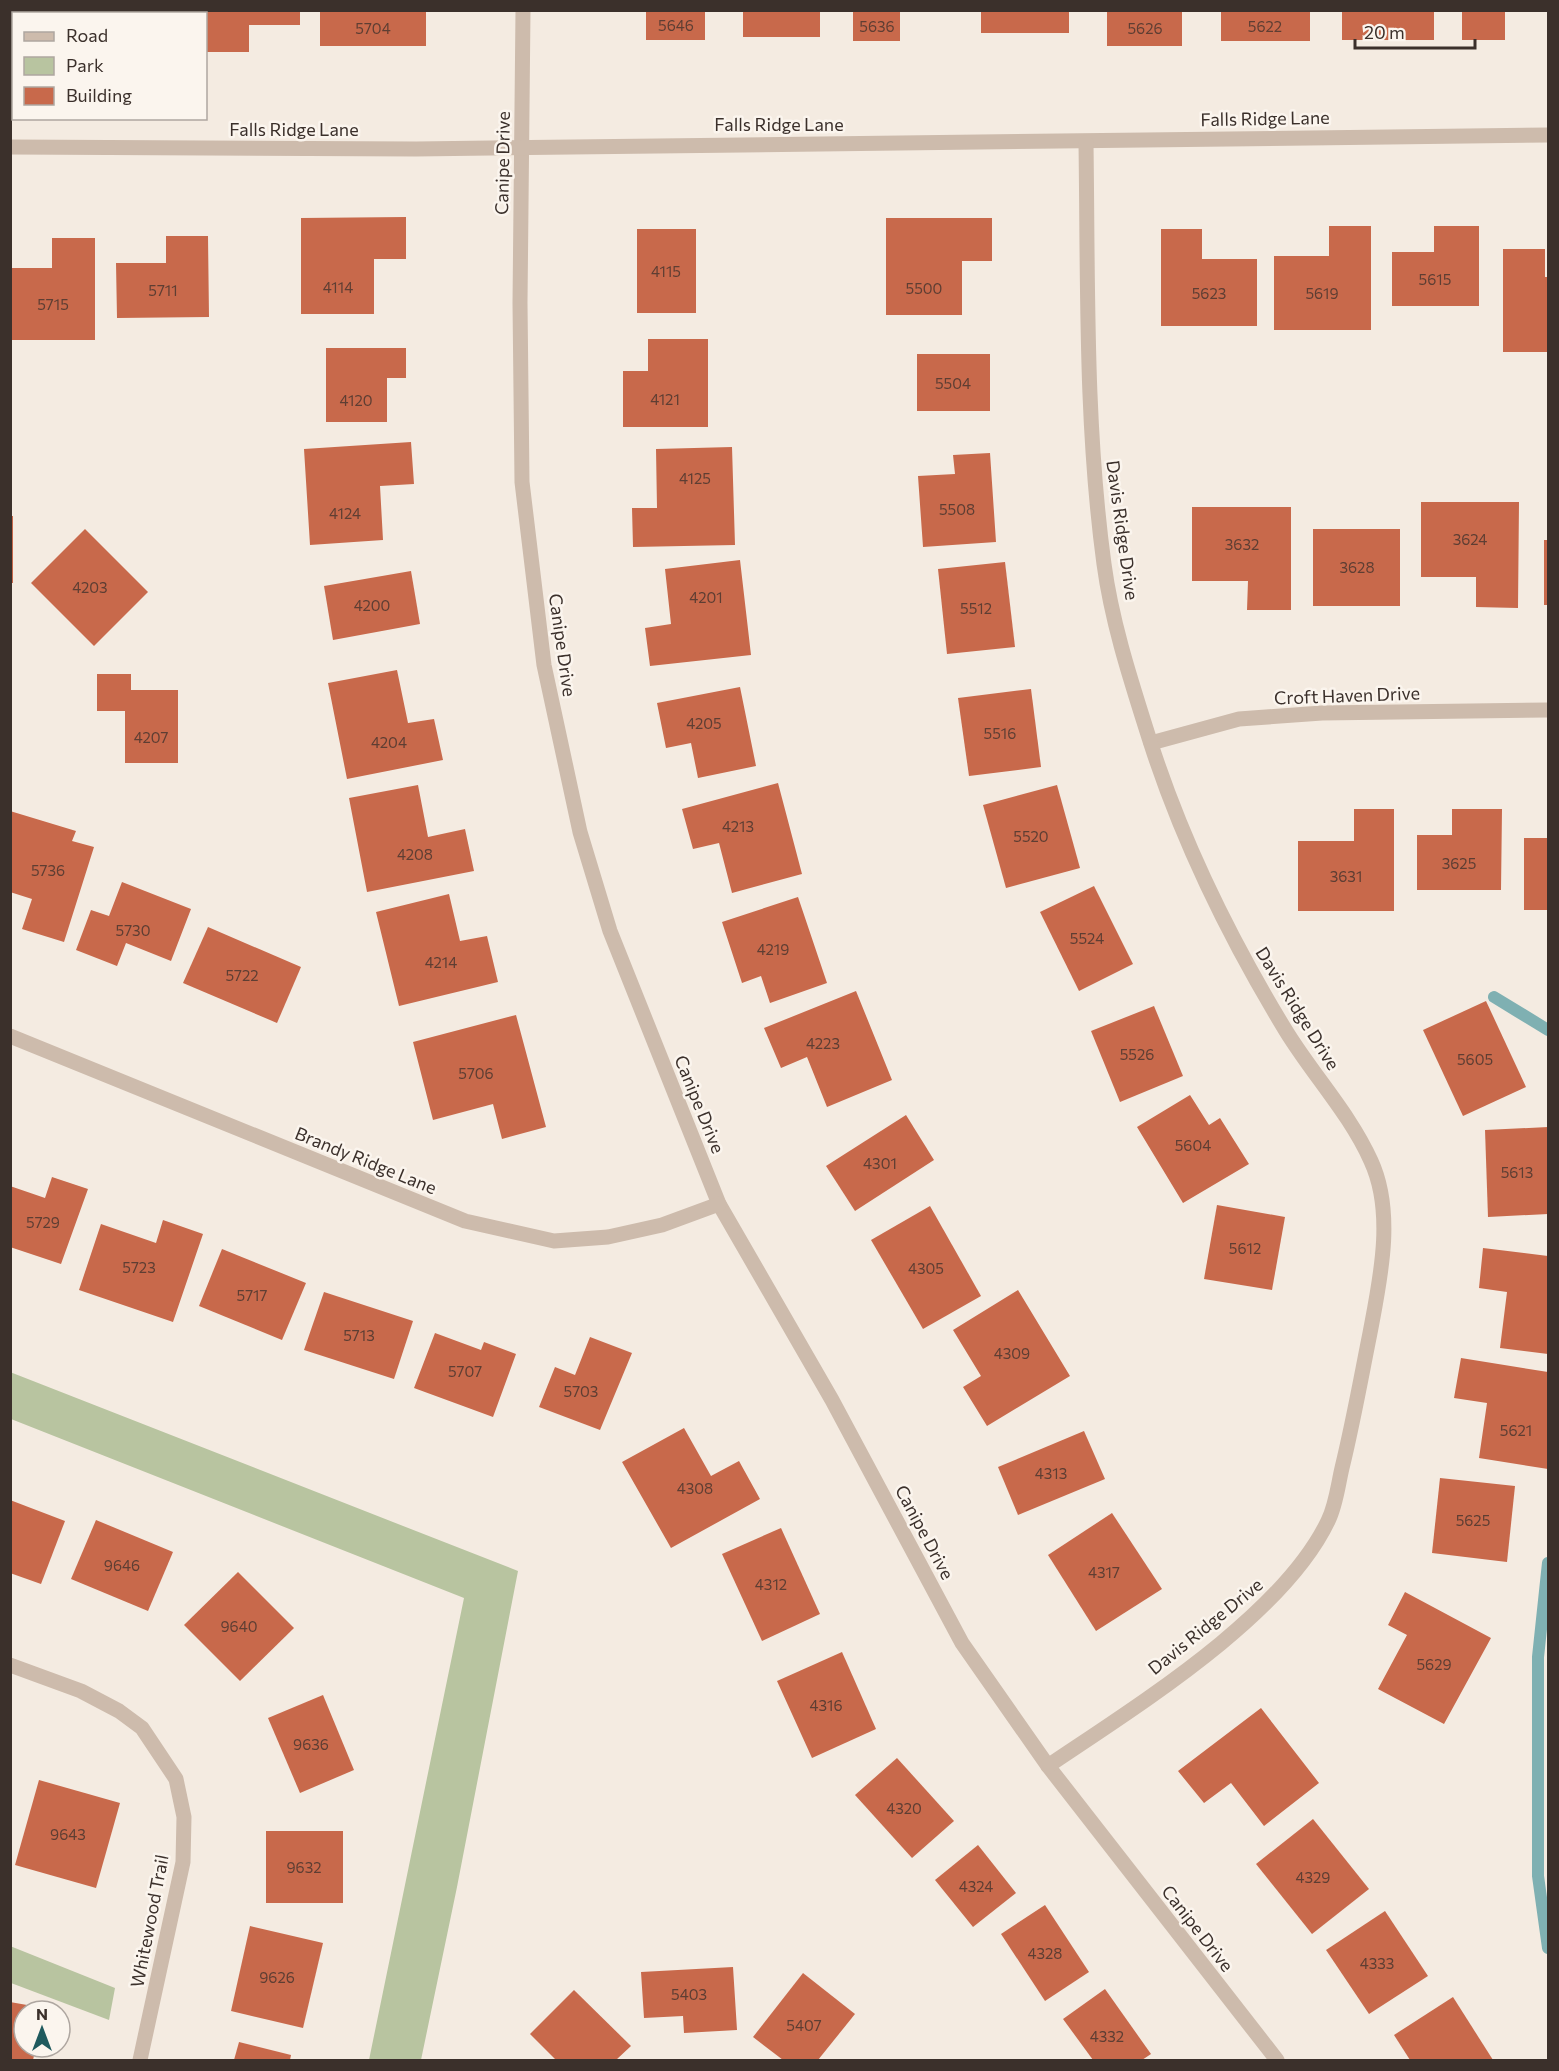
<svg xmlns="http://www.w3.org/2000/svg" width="1559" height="2071" viewBox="0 0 1559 2071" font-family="Commissioner,sans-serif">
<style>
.green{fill:#b8c4a0}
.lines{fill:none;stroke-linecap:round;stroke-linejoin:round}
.stream{stroke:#7fb0b2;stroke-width:12}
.building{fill:#c8694b}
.street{stroke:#cdbbac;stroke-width:15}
.labels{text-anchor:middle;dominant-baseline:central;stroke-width:5;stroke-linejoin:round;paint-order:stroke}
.number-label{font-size:15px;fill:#5e3e33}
.street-label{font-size:18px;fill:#3b302b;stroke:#fbf5ee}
</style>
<rect width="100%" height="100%" fill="#f4ebe1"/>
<!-- green -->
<g class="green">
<path d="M10 1372 518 1571 457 1887 421 2060H369L464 1598 11 1419Z"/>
<path d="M10 1946 115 1988 109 2020 11 1983Z"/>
</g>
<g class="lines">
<!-- stream -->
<g class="stream">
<path d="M1494 997 1548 1030"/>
<path d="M1548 1563 1538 1657V1876L1548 1948"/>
</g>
</g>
<!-- building -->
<g class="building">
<path d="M10 10H72V14H14V50H10Z"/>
<rect x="106" y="10" width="65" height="4"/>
<path d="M206 10H300V25H249V52H206Z"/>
<rect x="320" y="10" width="106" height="36"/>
<rect x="646" y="10" width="59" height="30"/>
<rect x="743" y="10" width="77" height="27"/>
<rect x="853" y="10" width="47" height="31"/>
<rect x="981" y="10" width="88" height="23"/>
<rect x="1107" y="10" width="75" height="36"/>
<rect x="1221" y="10" width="89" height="31"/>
<rect x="1342" y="10" width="92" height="30"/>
<rect x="1462" y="10" width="43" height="30"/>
<path d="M406 217V259H374V314H301V218Z"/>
<path d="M886 218H992V261H962V315H886Z"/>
<path d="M1329 226H1371V330H1274V256H1329Z"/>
<path d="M1434 226H1479V306H1392V252H1434Z"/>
<rect x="637" y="229" width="59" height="84"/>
<path d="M1161 229H1202V259H1257V326H1161Z"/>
<path d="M166 236H208L209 317 117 318 116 263H166Z"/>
<path d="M52 238H95V340H10V268H52Z"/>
<path d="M1503 249H1545V277H1548V352H1503Z"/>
<path d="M648 339H708V427H623V371H648Z"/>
<path d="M326 348H406V378H387V422H326Z"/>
<rect x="917" y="354" width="73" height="57"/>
<path d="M411 442 414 484 380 486 383 540 310 545 304 449Z"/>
<path d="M732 447 735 545 633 547 632 508H657L656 449Z"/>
<path d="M990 453 996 542 923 547 918 476 955 474 953 455Z"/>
<path d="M1421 502H1519L1518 608 1476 607V577H1421Z"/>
<path d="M1192 507H1291V610H1247L1248 581H1192Z"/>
<rect x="10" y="516" width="3" height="67"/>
<path d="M85 529 148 592 94 646 31 583Z"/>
<rect x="1313" y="529" width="87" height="77"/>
<rect x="1544" y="540" width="4" height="65"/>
<path d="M740 560 751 655 650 666 645 628 671 624 665 569Z"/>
<path d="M1005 562 1015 647 947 654 938 569Z"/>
<path d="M411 571 420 624 333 640 324 586Z"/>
<path d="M397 670 408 723 434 719 443 760 347 779 328 683Z"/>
<path d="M97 674H131V690H178V763H125V711H97Z"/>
<path d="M740 687 756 766 698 778 691 743 666 748 657 703Z"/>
<path d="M1031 689 1041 767 969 776 958 698Z"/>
<path d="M778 783 802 874 732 893 719 843 693 849 682 809Z"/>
<path d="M418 785 428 837 465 829 474 871 367 892 349 798Z"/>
<path d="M1057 785 1080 868 1006 888 983 805Z"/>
<path d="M1354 809H1394V911H1298V841H1354Z"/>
<path d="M1452 809H1502L1501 890H1417V835H1452Z"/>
<path d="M10 811 76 831 72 841 94 847 64 942 22 929 32 899 10 892Z"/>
<rect x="1524" y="838" width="24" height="72"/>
<path d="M122 882 191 909 171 961 126 943 117 966 76 950 91 910 109 916Z"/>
<path d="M1094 886 1133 964 1079 991 1040 912Z"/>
<path d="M449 894 460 941 487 936 498 982 399 1006 376 912Z"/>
<path d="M798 897 827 983 770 1003 761 976 742 983 722 922Z"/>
<path d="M208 927 301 967 277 1023 183 983Z"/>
<path d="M856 991 892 1080 827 1107 807 1057 781 1068 764 1028Z"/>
<path d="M1486 1001 1526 1087 1463 1116 1423 1030Z"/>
<path d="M1154 1006 1183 1076 1120 1102 1091 1031Z"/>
<path d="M516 1015 546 1127 502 1139 493 1104 433 1120 413 1042Z"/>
<path d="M1190 1095 1209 1125 1220 1118 1249 1164 1183 1203 1137 1127Z"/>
<path d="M906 1115 934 1160 855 1211 826 1166Z"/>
<path d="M1548 1127V1214L1488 1217 1485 1130Z"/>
<path d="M52 1177 88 1189 61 1264 10 1247V1186L45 1198Z"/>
<path d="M1217 1205 1285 1217 1272 1290 1204 1279Z"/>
<path d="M930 1206 981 1296 923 1329 871 1240Z"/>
<path d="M163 1220 203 1234 173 1322 79 1290 101 1224 156 1243Z"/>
<path d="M1483 1248 1548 1256V1354L1500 1348 1507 1292 1479 1288Z"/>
<path d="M222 1249 306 1283 282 1340 199 1306Z"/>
<path d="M1018 1290 1070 1376 987 1426 963 1387 981 1376 953 1330Z"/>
<path d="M324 1292 413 1321 394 1379 304 1350Z"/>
<path d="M435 1333 481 1350 484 1342 516 1354 493 1417 414 1388Z"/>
<path d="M590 1337 632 1353 600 1430 539 1407 555 1367 575 1375Z"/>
<path d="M1461 1358 1548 1372V1469L1479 1458 1487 1403 1454 1398Z"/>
<path d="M684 1428 711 1476 739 1461 760 1499 671 1548 622 1462Z"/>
<path d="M1084 1431 1105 1479 1018 1515 998 1467Z"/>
<path d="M1440 1478 1515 1486 1507 1562 1432 1553Z"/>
<path d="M10 1500 65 1521 41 1584 10 1573Z"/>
<path d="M1112 1513 1162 1589 1096 1631 1048 1555Z"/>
<path d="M96 1520 173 1552 148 1611 71 1579Z"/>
<path d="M781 1528 820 1614 762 1641 722 1554Z"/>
<path d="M238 1572 294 1628 240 1681 184 1625Z"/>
<path d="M1405 1592 1491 1638 1444 1724 1378 1689 1407 1635 1388 1625Z"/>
<path d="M842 1652 876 1729 812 1758 777 1681Z"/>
<path d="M323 1695 354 1770 300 1793 268 1718Z"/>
<path d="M1261 1708 1319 1783 1264 1826 1231 1783 1204 1803 1178 1771Z"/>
<path d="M897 1758 954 1821 912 1858 855 1795Z"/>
<path d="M39 1780 120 1803 96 1888 15 1865Z"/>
<path d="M1313 1819 1369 1889 1312 1934 1256 1864Z"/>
<rect x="266" y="1831" width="77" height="72"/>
<path d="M978 1845 1016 1893 973 1927 935 1880Z"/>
<path d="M1045 1905 1089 1972 1045 2001 1001 1934Z"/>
<path d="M1385 1911 1428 1976 1369 2014 1326 1950Z"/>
<path d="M250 1926 323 1943 303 2028 231 2011Z"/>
<path d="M733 1967 737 2030 684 2033 683 2016 644 2018 641 1972Z"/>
<path d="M803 1973 855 2014 818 2060H783L753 2037Z"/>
<path d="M1105 1989 1151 2054 1142 2060H1093L1063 2019Z"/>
<path d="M574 1990 631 2046 616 2060H556L530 2034Z"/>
<path d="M1453 1997 1493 2060H1410L1394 2035Z"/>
<path d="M10 2002 44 2008 43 2011H24V2047H36L33 2060H10Z"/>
<path d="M239 2042 291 2055 290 2060H234Z"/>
</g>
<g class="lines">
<!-- street -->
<g class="street">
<path d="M523 10 520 303 522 482 544 665 580 832 610 931 719 1204 832 1400 962 1643 1048 1766 1277 2060"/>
<path d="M10 147 416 149 1548 135"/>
<path d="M1151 743 1239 719 1322 713 1548 710"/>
<path d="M10 1036 465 1221 554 1241 608 1237 662 1225 719 1204"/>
<path d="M10 1665 81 1691 119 1711 142 1728 176 1779 184 1817 183 1862 140 2060"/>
<path d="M1048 1766C1135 1707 1282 1617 1328 1521 1336 1505 1338 1485 1342 1468 1353 1423 1361 1378 1370 1333 1380 1280 1395 1213 1371 1161 1350 1114 1313 1075 1286 1031 1230 939 1183 844 1150 741 1132 684 1112 624 1104 564 1085 424 1088 283 1086 143"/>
</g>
</g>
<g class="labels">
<!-- number labels -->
<g class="number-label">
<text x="676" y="25">5646</text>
<text x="877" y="26">5636</text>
<text x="1265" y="26">5622</text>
<text x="373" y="28">5704</text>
<text x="1145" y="28">5626</text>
<text x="666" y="271">4115</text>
<text x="1435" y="279">5615</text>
<text x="338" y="287">4114</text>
<text x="924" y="288">5500</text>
<text x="163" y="290">5711</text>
<text x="1209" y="293">5623</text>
<text x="1322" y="293">5619</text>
<text x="53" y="304">5715</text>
<text x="953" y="383">5504</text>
<text x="665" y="399">4121</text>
<text x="356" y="400">4120</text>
<text x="695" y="478">4125</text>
<text x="957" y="509">5508</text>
<text x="345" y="513">4124</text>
<text x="1470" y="539">3624</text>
<text x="1242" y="544">3632</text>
<text x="1357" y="567">3628</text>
<text x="90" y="587">4203</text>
<text x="706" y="597">4201</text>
<text x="372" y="605">4200</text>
<text x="976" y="608">5512</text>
<text x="704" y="723">4205</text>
<text x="1000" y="733">5516</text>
<text x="151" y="737">4207</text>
<text x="389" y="742">4204</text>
<text x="738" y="826">4213</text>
<text x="1031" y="836">5520</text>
<text x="415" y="854">4208</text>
<text x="1459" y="863">3625</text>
<text x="48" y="870">5736</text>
<text x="1346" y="876">3631</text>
<text x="133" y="930">5730</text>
<text x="1087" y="938">5524</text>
<text x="773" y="949">4219</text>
<text x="441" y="962">4214</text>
<text x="242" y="975">5722</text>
<text x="823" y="1043">4223</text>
<text x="1137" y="1054">5526</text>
<text x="1475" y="1059">5605</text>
<text x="476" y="1073">5706</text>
<text x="1193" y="1145">5604</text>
<text x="880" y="1163">4301</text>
<text x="1517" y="1172">5613</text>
<text x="43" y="1222">5729</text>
<text x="1245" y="1248">5612</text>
<text x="139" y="1267">5723</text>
<text x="926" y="1268">4305</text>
<text x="252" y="1295">5717</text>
<text x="359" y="1335">5713</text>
<text x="1012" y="1353">4309</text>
<text x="465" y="1371">5707</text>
<text x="581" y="1391">5703</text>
<text x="1516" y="1430">5621</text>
<text x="1051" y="1473">4313</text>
<text x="695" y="1488">4308</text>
<text x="1473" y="1520">5625</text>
<text x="122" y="1565">9646</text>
<text x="1104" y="1572">4317</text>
<text x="771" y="1584">4312</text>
<text x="239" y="1626">9640</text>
<text x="1434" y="1664">5629</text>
<text x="826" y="1705">4316</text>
<text x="311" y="1744">9636</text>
<text x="904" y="1808">4320</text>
<text x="68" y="1834">9643</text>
<text x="304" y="1867">9632</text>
<text x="1313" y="1877">4329</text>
<text x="976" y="1886">4324</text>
<text x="1045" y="1953">4328</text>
<text x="1377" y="1963">4333</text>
<text x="277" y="1977">9626</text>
<text x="689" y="1994">5403</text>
<text x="804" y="2025">5407</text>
<text x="1107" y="2036">4332</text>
</g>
<!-- street labels -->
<g class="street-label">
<text transform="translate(1265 118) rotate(-1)">Falls Ridge Lane</text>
<text x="779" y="124">Falls Ridge Lane</text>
<text x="294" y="129">Falls Ridge Lane</text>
<text transform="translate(502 163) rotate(-89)">Canipe Drive</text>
<text transform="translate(1123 530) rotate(82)">Davis Ridge Drive</text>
<text transform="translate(563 645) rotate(82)">Canipe Drive</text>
<text transform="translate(1347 695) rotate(-2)">Croft Haven Drive</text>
<text transform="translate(1298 1008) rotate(58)">Davis Ridge Drive</text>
<text transform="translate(700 1104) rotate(68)">Canipe Drive</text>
<text transform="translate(366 1160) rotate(22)">Brandy Ridge Lane</text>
<text transform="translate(925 1532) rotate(62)">Canipe Drive</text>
<text transform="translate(1205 1626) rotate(-39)">Davis Ridge Drive</text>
<text transform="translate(149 1921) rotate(-79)">Whitewood Trail</text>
<text transform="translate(1198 1928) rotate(52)">Canipe Drive</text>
</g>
</g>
<!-- border -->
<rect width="1559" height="2071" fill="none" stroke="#3b302b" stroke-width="24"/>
<!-- legend -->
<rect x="12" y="12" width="195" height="108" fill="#fbf5ee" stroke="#aea6a0" stroke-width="1.5"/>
<rect x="24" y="32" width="30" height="9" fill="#cdbbac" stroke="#aea6a0" stroke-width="1.5"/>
<text x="66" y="42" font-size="18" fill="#3b302b">Road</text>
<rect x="24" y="57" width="30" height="18" fill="#b8c4a0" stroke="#aea6a0" stroke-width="1.5"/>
<text x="66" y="72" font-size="18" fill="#3b302b">Park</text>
<rect x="24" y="87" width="30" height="18" fill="#c8694b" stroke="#aea6a0" stroke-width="1.5"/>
<text x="66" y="102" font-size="18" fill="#3b302b">Building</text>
<!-- north arrow -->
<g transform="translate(42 2029)"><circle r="28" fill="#fbf5ee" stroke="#aea6a0" stroke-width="1.5"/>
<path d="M0-4.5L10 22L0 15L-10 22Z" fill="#1f5a5e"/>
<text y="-9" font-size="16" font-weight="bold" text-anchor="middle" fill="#3b302b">N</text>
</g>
<!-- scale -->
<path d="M1355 39v9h120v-9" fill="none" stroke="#3b302b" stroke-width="3"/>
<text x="1364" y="39" font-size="18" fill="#3b302b" stroke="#fbf5ee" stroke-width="4.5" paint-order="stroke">20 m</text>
</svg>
